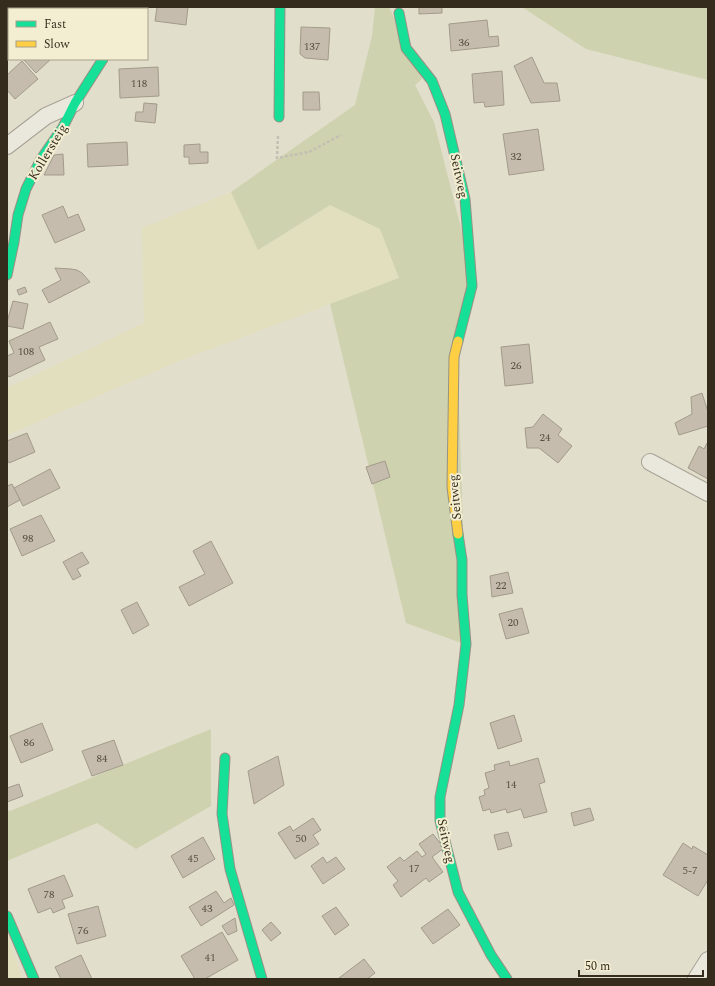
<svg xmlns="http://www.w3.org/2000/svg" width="715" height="986" viewBox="0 0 715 986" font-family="Spectral,serif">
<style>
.farmland{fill:#e1dfbd}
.green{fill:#ced2ae}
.building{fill:#c5bcad;stroke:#a29a8b}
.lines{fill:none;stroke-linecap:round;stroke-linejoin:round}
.street-casing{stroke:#a7a295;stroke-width:18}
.fast-casing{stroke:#979284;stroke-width:11}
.slow-casing{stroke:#979284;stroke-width:11}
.path{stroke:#c3bfb3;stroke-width:2.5;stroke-dasharray:3 2;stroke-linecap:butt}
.street{stroke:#eae8dc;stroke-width:16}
.fast{stroke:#16e098;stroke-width:9}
.slow{stroke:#ffcf43;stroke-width:9}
.labels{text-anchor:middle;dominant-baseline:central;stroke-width:4;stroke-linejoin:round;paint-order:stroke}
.number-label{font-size:11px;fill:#595042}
.street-label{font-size:13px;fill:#352c1e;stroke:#f3edd1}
</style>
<rect width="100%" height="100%" fill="#e2decc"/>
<!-- farmland -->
<g class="farmland">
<path d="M231 192 258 250 330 205 380 229 399 278 179 361 7 435V388L144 323 142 228Z"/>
<path d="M7 930 22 979H7Z"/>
</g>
<!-- green -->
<g class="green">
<path d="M375 7H389L422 79 415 85 434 122 474 279 457 346 467 645 406 623 330 304 399 278 380 229 330 205 258 250 231 192 355 105 372 36Z"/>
<path d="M522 7H708V80L586 49Z"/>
<path d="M211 729V806L136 849 97 823 7 861V810L10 811Z"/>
</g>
<!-- building -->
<g class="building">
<path d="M157 7H188L186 25 155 21Z"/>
<path d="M419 7H442V13L419 14Z"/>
<path d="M487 20 489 37 498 36 499 46 451 51 449 24Z"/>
<path d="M301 27 330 28 328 60 305 58 300 54Z"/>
<path d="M532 57 544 83H557L560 101 531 103 514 66Z"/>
<path d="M23 59H51L36 73Z"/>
<path d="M22 61 38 79 15 99 7 90V75Z"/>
<path d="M158 67 159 96 120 98 119 69Z"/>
<path d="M502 71 504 105 485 107 484 102 474 103 472 74Z"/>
<path d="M303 92H319L320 110H303Z"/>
<path d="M144 103 157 104 155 123 135 121 136 112H143Z"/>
<path d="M538 129 544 170 509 175 503 134Z"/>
<path d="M127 142 128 165 88 167 87 144Z"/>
<path d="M200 144V152H208V163L189 164V157H184V145Z"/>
<path d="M63 154 64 175H44L54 155Z"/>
<path d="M63 206 68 218 78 214 85 230 55 243 42 215Z"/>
<path d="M55 268 71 269 77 270 82 273 90 282 49 303 42 290 61 280Z"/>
<path d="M25 287 27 292 19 295 17 290Z"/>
<path d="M13 301 28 304 23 329 7 326V322Z"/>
<path d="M50 322 58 339 39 347 45 360 9 377 7 374V356L14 353 9 341Z"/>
<path d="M529 344 533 383 505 386 501 347Z"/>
<path d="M702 393 708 412V426L679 435 675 423 692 414 691 397Z"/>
<path d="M543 414 562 429 558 435 572 446 558 463 539 448H527L525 428 533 427Z"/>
<path d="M27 433 35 452 9 463 7 459V441Z"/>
<path d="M707 443 708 444V479L688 468 699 446 704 449Z"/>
<path d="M385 461 390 477 372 484 366 467Z"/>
<path d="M50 469 60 488 23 506 14 488Z"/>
<path d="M12 484 20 500 7 507V486Z"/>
<path d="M41 515 55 541 22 556 10 529Z"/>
<path d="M211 541 233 583 189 606 179 587 205 574 193 551Z"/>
<path d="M82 552 89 563 77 569 81 576 73 580 63 562Z"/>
<path d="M508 572 513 593 492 597 490 576Z"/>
<path d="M137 602 149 625 133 634 121 610Z"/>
<path d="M522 608 529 633 506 639 499 614Z"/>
<path d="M514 715 522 741 498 749 490 723Z"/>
<path d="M42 723 53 750 21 763 10 736Z"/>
<path d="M114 740 123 765 92 776 82 751Z"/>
<path d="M278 756 284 785 254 804 248 771Z"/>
<path d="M538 758 545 782 539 784 547 812 524 818 521 809 507 813 506 809 491 813 490 809 483 811 479 797 485 795 484 790 489 788 485 773 495 770 494 765 509 761 510 766Z"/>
<path d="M19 784 23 796 7 802V788Z"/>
<path d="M590 808 594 820 574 826 571 813Z"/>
<path d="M313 818 321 830 313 835 319 844 295 859 278 833 290 826 293 831Z"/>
<path d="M508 832 512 846 498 850 494 835Z"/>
<path d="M433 834 444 848 432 857 443 872 429 882 426 878 401 897 393 885 398 881 387 867 400 857 404 861 417 851 422 857 426 854 419 844Z"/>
<path d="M203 837 215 859 183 878 171 856Z"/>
<path d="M683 843 692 849 693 846 708 855V880L698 896 663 875Z"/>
<path d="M323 857 327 863 336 857 345 869 323 884 311 866Z"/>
<path d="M64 875 73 896 62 900 65 908 53 913 51 908 38 913 28 889Z"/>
<path d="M216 891 224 903 231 898 234 905 201 926 189 907Z"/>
<path d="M98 906 106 936 77 944 68 914Z"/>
<path d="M336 907 349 925 335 935 322 916Z"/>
<path d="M448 909 460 925 433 944 421 928Z"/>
<path d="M235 918 237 931 228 935 222 926Z"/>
<path d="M271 922 281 933 271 941 262 930Z"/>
<path d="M222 932 238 960 205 979H195L181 956Z"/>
<path d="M81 955 92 979H61L55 967Z"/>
<path d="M364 959 375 973 367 979H340L339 978Z"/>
</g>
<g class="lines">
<defs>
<g id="street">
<path d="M129 9 130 7"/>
<path d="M7 146 46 116 75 103"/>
<path d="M650 462 708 493"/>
<path d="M696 979 708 960"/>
</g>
<g id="fast">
<path d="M399 13 406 48 432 81 445 114 465 199 472 286 458 341"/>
<path d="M279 117 280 7"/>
<path d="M7 275 14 242 18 215 26 189 41 159 63 127 75 103 103 59"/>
<path d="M458 534 462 560V595L466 644 459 705 440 797V821L458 892 491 955 507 979"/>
<path d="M225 758 222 814 230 869 262 979"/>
<path d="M7 916 34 979"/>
</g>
<path id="slow" d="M458 341 454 357 452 487 458 534"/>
</defs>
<!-- street casing -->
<use href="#street" class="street-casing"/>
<!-- fast casing -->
<use href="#fast" class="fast-casing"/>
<!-- slow casing -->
<use href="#slow" class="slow-casing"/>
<!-- path -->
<path class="path" d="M278 136 277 158 309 152 341 135"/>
<!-- street -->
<use href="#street" class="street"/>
<!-- fast -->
<use href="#fast" class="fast"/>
<!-- slow -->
<use href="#slow" class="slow"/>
</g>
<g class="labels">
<!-- number labels -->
<g class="number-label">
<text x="464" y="42">36</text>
<text x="312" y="46">137</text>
<text x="139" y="83">118</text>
<text x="516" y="156">32</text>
<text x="26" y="351">108</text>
<text x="516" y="365">26</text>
<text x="545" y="437">24</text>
<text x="28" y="538">98</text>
<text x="501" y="585">22</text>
<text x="513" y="622">20</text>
<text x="29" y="742">86</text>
<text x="102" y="758">84</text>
<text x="511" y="784">14</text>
<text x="301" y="838">50</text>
<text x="193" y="858">45</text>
<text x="414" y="868">17</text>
<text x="690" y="870">5-7</text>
<text x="49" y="894">78</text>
<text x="207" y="908">43</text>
<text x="83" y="930">76</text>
<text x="210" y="957">41</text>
</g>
<!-- street labels -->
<g class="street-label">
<text transform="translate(48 152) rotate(-59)">Kollersteig</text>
<text transform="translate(459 176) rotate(78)">Seitweg</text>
<text transform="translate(455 497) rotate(-95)">Seitweg</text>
<text transform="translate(446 841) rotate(78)">Seitweg</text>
</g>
</g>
<!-- border -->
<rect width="715" height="986" fill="none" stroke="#352c1e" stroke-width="16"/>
<!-- legend -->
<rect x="8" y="8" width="140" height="52" fill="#f3edd1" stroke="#a7a089"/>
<rect x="16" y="21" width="20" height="6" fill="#16e098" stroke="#a7a089"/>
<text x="44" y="28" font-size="12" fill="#352c1e">Fast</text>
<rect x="16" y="41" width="20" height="6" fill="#ffcf43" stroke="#a7a089"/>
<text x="44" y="48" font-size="12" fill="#352c1e">Slow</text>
<!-- scale -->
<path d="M579 970v6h124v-6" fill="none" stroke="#352c1e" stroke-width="2"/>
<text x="585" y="970" font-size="12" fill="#352c1e" stroke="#f3edd1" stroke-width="3" paint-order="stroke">50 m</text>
</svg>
